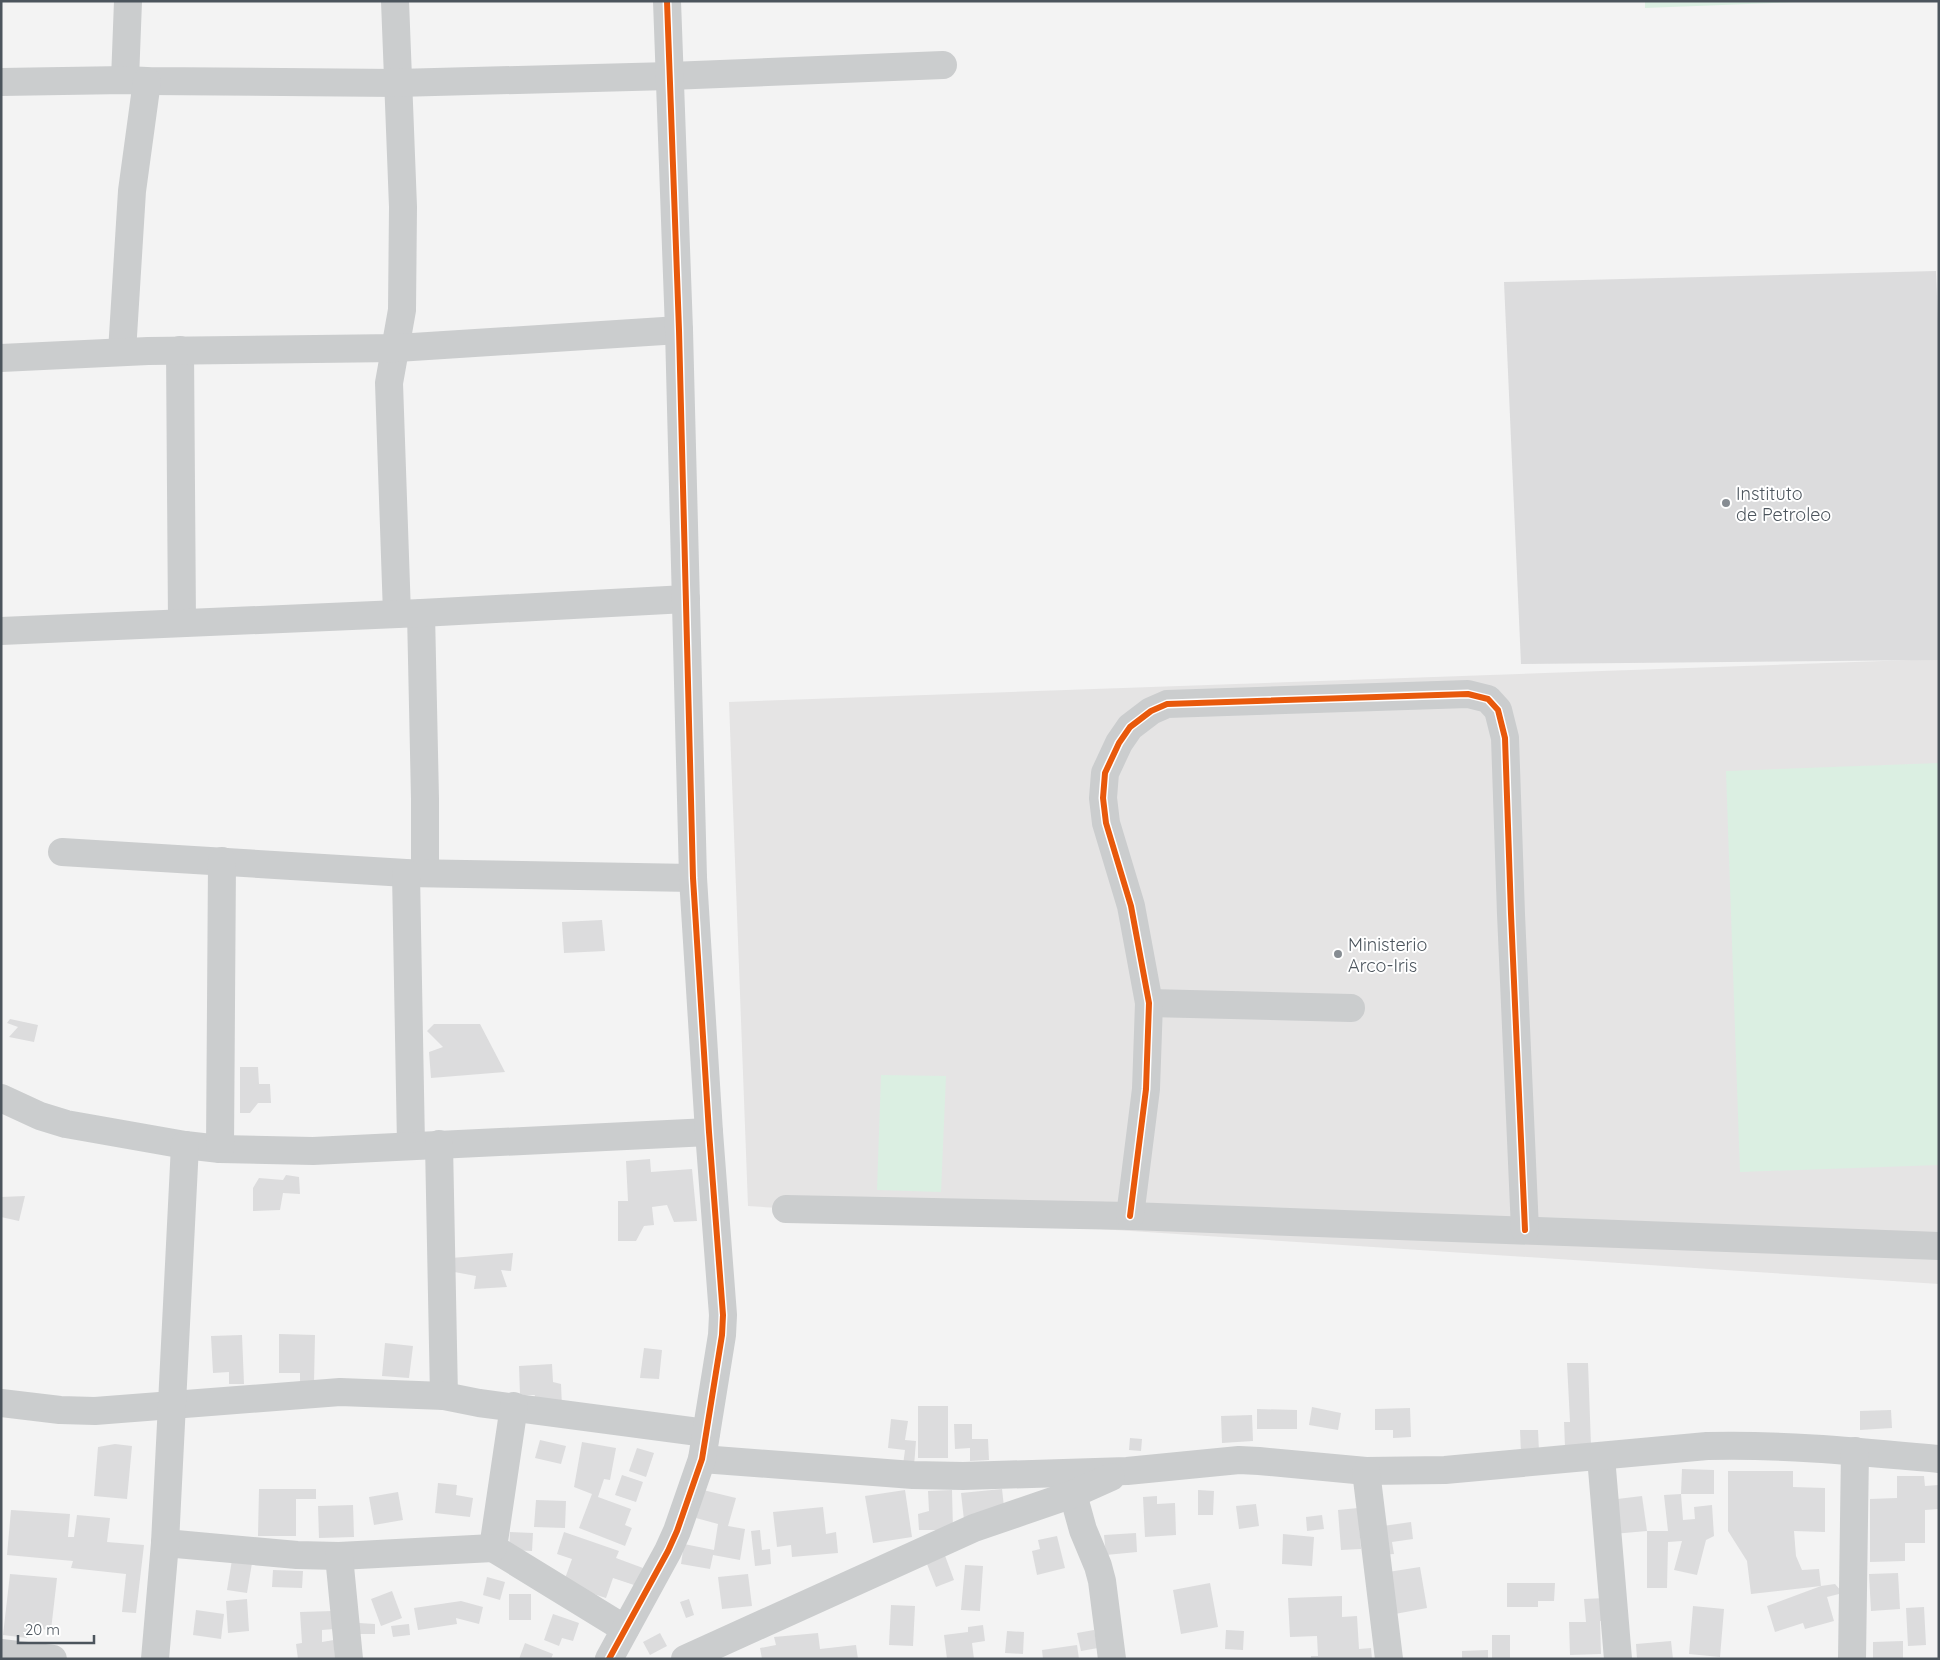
<svg xmlns="http://www.w3.org/2000/svg" width="1940" height="1660" viewBox="0 0 1940 1660" font-family="Quicksand,sans-serif">
<style>
.education{fill:#e5e4e4}
.green{fill:#dbefe2}
.building{fill:#dcdcdd}
.lines{fill:none;stroke-linecap:round;stroke-linejoin:round}
.minor{stroke:#cbcdce;stroke-width:28}
.cycleway-casing{stroke:#fff;stroke-width:9}
.cycleway{stroke:#e8590c;stroke-width:6}
.poi-dot{fill:#868c92;stroke:#fff;stroke-width:2}
.labels{text-anchor:middle;dominant-baseline:central;stroke-width:4;stroke-linejoin:round;paint-order:stroke}
.poi-label{font-size:18px;fill:#4c555d;stroke:#fff;text-anchor:start}
</style>
<rect width="100%" height="100%" fill="#f3f3f3"/>
<!-- education -->
<path class="education" d="M1939 659V1284L748 1206 729 702Z"/>
<!-- green -->
<g class="green">
<path d="M1645 1H1821L1645 8Z"/>
<path d="M1939 763V1165L1740 1172 1726 771Z"/>
<path d="M881 1075 946 1076 941 1192 877 1190Z"/>
</g>
<!-- building -->
<g class="building">
<path d="M1936 271 1939 346V660L1521 664 1504 282Z"/>
<path d="M602 920 605 951 564 953 562 922Z"/>
<path d="M10 1019 38 1025 34 1042 9 1037 18 1027 7 1023Z"/>
<path d="M434 1024H480L505 1072 431 1078 429 1052 443 1047 427 1031Z"/>
<path d="M240 1067H258L259 1084H270L271 1103H258L250 1113H240Z"/>
<path d="M650 1159 651 1172 692 1169 697 1221 674 1222 667 1205 652 1207 654 1225 644 1226 636 1241H618V1201H628L626 1161Z"/>
<path d="M286 1175 299 1177 300 1194 283 1193 280 1210 253 1211V1188L259 1178 283 1180Z"/>
<path d="M25 1196 19 1221 1 1217V1197Z"/>
<path d="M513 1253 511 1271 501 1270 507 1287 474 1289 476 1276 449 1271 451 1258Z"/>
<path d="M279 1334 315 1335 314 1383 300 1382V1373H279Z"/>
<path d="M242 1335 244 1384H229V1372L213 1373 211 1336Z"/>
<path d="M385 1343 413 1346 409 1378 382 1376Z"/>
<path d="M644 1348 662 1350 659 1379 640 1378Z"/>
<path d="M1567 1363H1588L1591 1446 1565 1447 1564 1422H1570Z"/>
<path d="M552 1364 553 1382 561 1384 562 1407 531 1408 535 1395H520L519 1366Z"/>
<rect x="918" y="1406" width="30" height="52"/>
<path d="M1312 1407 1341 1413 1338 1430 1309 1425Z"/>
<path d="M1410 1408 1411 1437 1393 1438V1430H1375V1409Z"/>
<path d="M1257 1409 1297 1410V1429H1257Z"/>
<path d="M1891 1410 1892 1428 1860 1430V1411Z"/>
<path d="M1252 1415 1253 1441 1222 1443 1221 1416Z"/>
<path d="M891 1419 908 1421 905 1440 916 1441 914 1466 903 1465 905 1450 888 1448Z"/>
<path d="M954 1424H972V1439H988L989 1460 970 1461V1448L955 1449Z"/>
<path d="M1520 1430H1538L1539 1452 1521 1453Z"/>
<path d="M1130 1438 1142 1439 1141 1451 1129 1450Z"/>
<path d="M540 1440 566 1446 561 1464 535 1458Z"/>
<path d="M582 1442 616 1448 610 1480 604 1479 598 1497 631 1509 625 1525 632 1528 625 1546 579 1528 592 1494 574 1487Z"/>
<path d="M115 1444 132 1446 127 1499 94 1496 98 1447Z"/>
<path d="M637 1448 654 1453 646 1477 629 1471Z"/>
<path d="M1682 1469 1714 1470V1494H1681Z"/>
<path d="M1728 1471H1793V1487L1825 1488V1532L1794 1531 1796 1556 1802 1570 1819 1569 1821 1586 1751 1594 1747 1561 1728 1531Z"/>
<path d="M622 1475 643 1482 636 1502 615 1495Z"/>
<path d="M1897 1476H1924L1925 1486 1939 1485V1509L1925 1510V1543H1905V1561L1870 1562V1499L1897 1498Z"/>
<path d="M438 1483 457 1485 456 1495 473 1498 470 1517 435 1513Z"/>
<path d="M259 1489H316V1499H296V1536H258Z"/>
<path d="M1002 1489 1005 1516 964 1520 961 1493Z"/>
<path d="M703 1490 736 1498 728 1526 745 1529 740 1560 713 1555 710 1569 681 1564 684 1544 714 1550 718 1524 696 1518Z"/>
<path d="M905 1490 912 1537 873 1543 865 1496Z"/>
<path d="M952 1490 953 1530H919L918 1514 929 1511 928 1491Z"/>
<path d="M1198 1490 1214 1491 1213 1515H1198Z"/>
<path d="M398 1492 403 1520 374 1525 369 1497Z"/>
<path d="M1681 1494 1683 1520 1695 1519 1694 1507 1712 1505 1714 1536 1706 1540 1697 1575 1674 1570 1682 1541 1668 1542 1667 1588H1647V1531H1668L1664 1495Z"/>
<path d="M1157 1496V1504L1175 1503 1176 1535 1145 1537 1143 1497Z"/>
<path d="M1642 1496 1647 1531 1613 1534 1609 1500Z"/>
<path d="M536 1500 566 1501 565 1528 534 1527Z"/>
<path d="M1256 1504 1259 1526 1239 1529 1236 1506Z"/>
<path d="M353 1505 354 1537 319 1538 318 1506Z"/>
<path d="M823 1507 826 1534 836 1532 838 1553 792 1557 791 1545 777 1547 773 1512Z"/>
<path d="M1358 1508 1361 1549 1341 1550 1338 1510Z"/>
<path d="M11 1510 70 1514 68 1537H74L77 1515 110 1518 107 1542 144 1545 136 1613 122 1612 126 1574 71 1568 73 1561 7 1555Z"/>
<path d="M1322 1515 1324 1529 1307 1531 1306 1517Z"/>
<path d="M1411 1522 1413 1539 1392 1542 1394 1554 1380 1555 1376 1527Z"/>
<path d="M760 1530 762 1550 770 1549 771 1564 755 1566 751 1531Z"/>
<path d="M510 1532 533 1533 532 1551 509 1550Z"/>
<path d="M564 1532 619 1551 616 1558 643 1568 637 1586 613 1578 606 1598 563 1584 572 1559 557 1554Z"/>
<path d="M1136 1533 1137 1552 1106 1555 1104 1535Z"/>
<path d="M1283 1534 1314 1537 1312 1566 1282 1564Z"/>
<path d="M1057 1536 1065 1568 1037 1575 1032 1551 1040 1549 1038 1540Z"/>
<path d="M944 1553 954 1580 936 1587 925 1559Z"/>
<path d="M232 1560 252 1563 247 1593 227 1590Z"/>
<path d="M965 1565 983 1566 980 1611 961 1610Z"/>
<path d="M1420 1567 1427 1608 1395 1614 1388 1572Z"/>
<path d="M273 1570 303 1571 302 1588 272 1587Z"/>
<path d="M1898 1573 1900 1609 1871 1611 1869 1574Z"/>
<path d="M10 1574 57 1578 51 1630 29 1628 27 1638 3 1635Z"/>
<path d="M748 1574 752 1606 722 1609 718 1577Z"/>
<path d="M487 1577 505 1582 500 1600 483 1595Z"/>
<path d="M1210 1583 1218 1627 1181 1634 1173 1590Z"/>
<path d="M1507 1583H1555L1554 1601H1538V1607H1507Z"/>
<path d="M1835 1584 1843 1593 1827 1597 1834 1621 1805 1629 1803 1623 1775 1632 1767 1606 1821 1586Z"/>
<path d="M392 1591 402 1618 381 1626 371 1599Z"/>
<rect x="509" y="1594" width="22" height="26"/>
<path d="M1342 1596V1617L1357 1616 1359 1649 1371 1648 1372 1659H1311V1656H1318L1317 1636 1290 1637 1288 1598Z"/>
<path d="M1606 1598 1607 1621H1600L1601 1654 1570 1655 1569 1622H1586L1584 1599Z"/>
<path d="M247 1599 249 1631 228 1633 226 1601Z"/>
<path d="M689 1599 694 1615 686 1618 680 1602Z"/>
<path d="M461 1601 483 1607 479 1624 456 1618 457 1624 418 1630 414 1608Z"/>
<path d="M891 1605 915 1606 913 1646 889 1645Z"/>
<path d="M1693 1606 1724 1609 1720 1657 1689 1654Z"/>
<path d="M1924 1607 1926 1645 1908 1646 1906 1608Z"/>
<path d="M196 1610 224 1614 221 1639 193 1635Z"/>
<path d="M333 1611 334 1629 322 1630V1642L334 1640 335 1659H298L296 1644 302 1643 300 1612Z"/>
<path d="M553 1614 579 1623 573 1641 562 1638 559 1646 544 1640Z"/>
<path d="M359 1623 375 1624V1634H359Z"/>
<path d="M409 1624 410 1635 393 1637 391 1626Z"/>
<path d="M983 1625 985 1641 972 1643 974 1659H947L944 1635 968 1632V1627Z"/>
<path d="M1094 1630 1098 1648 1081 1651 1077 1633Z"/>
<path d="M1226 1630 1244 1631 1243 1650 1225 1649Z"/>
<path d="M1007 1631 1024 1632 1023 1654 1005 1653Z"/>
<path d="M660 1633 667 1646 650 1655 643 1642Z"/>
<path d="M818 1633 820 1649 856 1645 858 1659H762L760 1648 776 1645 774 1637Z"/>
<rect x="1492" y="1635" width="18" height="24"/>
<path d="M1671 1641 1673 1659H1637L1636 1644Z"/>
<path d="M1903 1641V1659H1873V1642Z"/>
<path d="M525 1643 553 1654 551 1659H519Z"/>
<path d="M1077 1645 1079 1659H1043L1042 1650Z"/>
<path d="M1488 1650V1659H1462V1651Z"/>
</g>
<g class="lines">
<!-- minor -->
<g class="minor">
<path d="M395 1 403 207 402 310 389 383 397 614"/>
<path d="M125 80 128 1"/>
<path d="M1 82 125 80 147 81 397 83 670 76 943 65"/>
<path d="M180 350 182 623"/>
<path d="M122 352 132 191 147 81"/>
<path d="M1 358 148 351 397 348 679 330"/>
<path d="M421 613 425 799V872"/>
<path d="M1 631 421 613 686 599"/>
<path d="M62 852 406 873 693 878"/>
<path d="M406 873 411 1145"/>
<path d="M1149 1003 1351 1008"/>
<path d="M1 1098 40 1116 66 1124 185 1145 220 1149 313 1151 709 1132"/>
<path d="M439 1144 444 1396"/>
<path d="M220 1149 222 861"/>
<path d="M786 1209 1130 1216 1939 1246"/>
<path d="M1130 1216 1146 1089 1149 1003 1131 906 1106 823 1103 798 1105 773 1119 743 1130 727 1151 711 1167 704 1468 694 1488 699 1498 710 1505 738 1511 914 1525 1230"/>
<path d="M1 1403 60 1410 95 1411 340 1392 444 1396 479 1403 706 1433"/>
<path d="M514 1406 493 1548 625 1629"/>
<path d="M1601 1457 1618 1659"/>
<path d="M702 1459 913 1475 963 1476 1127 1471 1239 1460 1259 1461 1366 1471 1445 1470 1707 1446C1785 1444 1862 1452 1939 1459"/>
<path d="M1366 1471 1389 1659"/>
<path d="M1073 1494 1083 1530 1098 1566 1102 1581 1112 1659"/>
<path d="M165 1543 297 1555 339 1556 493 1548"/>
<path d="M339 1556 349 1659"/>
<path d="M1 1653 53 1659"/>
<path d="M155 1659 165 1543 185 1145"/>
<path d="M609 1659 668 1551 677 1531 702 1459 722 1335 723 1315 709 1132 693 878 679 330 667 1"/>
<path d="M685 1659 974 1528 1073 1494 1111 1477"/>
<path d="M1852 1659 1855 1451"/>
</g>
<defs>
<g id="cycleway">
<path d="M1130 1216 1146 1089 1149 1003 1131 906 1106 823 1103 798 1105 773 1119 743 1130 727 1151 711 1167 704 1468 694 1488 699 1498 710 1505 738 1511 914 1525 1230"/>
<path d="M609 1659 668 1551 677 1531 702 1459 722 1335 723 1315 709 1132 693 878 679 330 667 1"/>
</g>
</defs>
<!-- cycleway casing -->
<use href="#cycleway" class="cycleway-casing"/>
<!-- cycleway -->
<use href="#cycleway" class="cycleway"/>
</g>
<!-- markers -->
<g class="poi-dot">
<circle cx="1726" cy="503" r="5"/>
<circle cx="1338" cy="954" r="5"/>
</g>
<g class="labels">
<!-- poi labels -->
<g class="poi-label">
<text x="1736" y="493">Instituto<tspan x="1736" dy="21">de Petroleo</tspan></text>
<text x="1348" y="944">Ministerio<tspan x="1348" dy="21">Arco-Iris</tspan></text>
</g>
</g>
<!-- border -->
<rect width="1940" height="1660" fill="none" stroke="#4c555d" stroke-width="5"/>
<!-- scale -->
<path d="M18 1635v8h76v-8" fill="none" stroke="#4c555d" stroke-width="2.5"/>
<text x="25" y="1635" font-size="15" fill="#4c555d" stroke="#ffffff" stroke-width="4" paint-order="stroke">20 m</text>
</svg>
